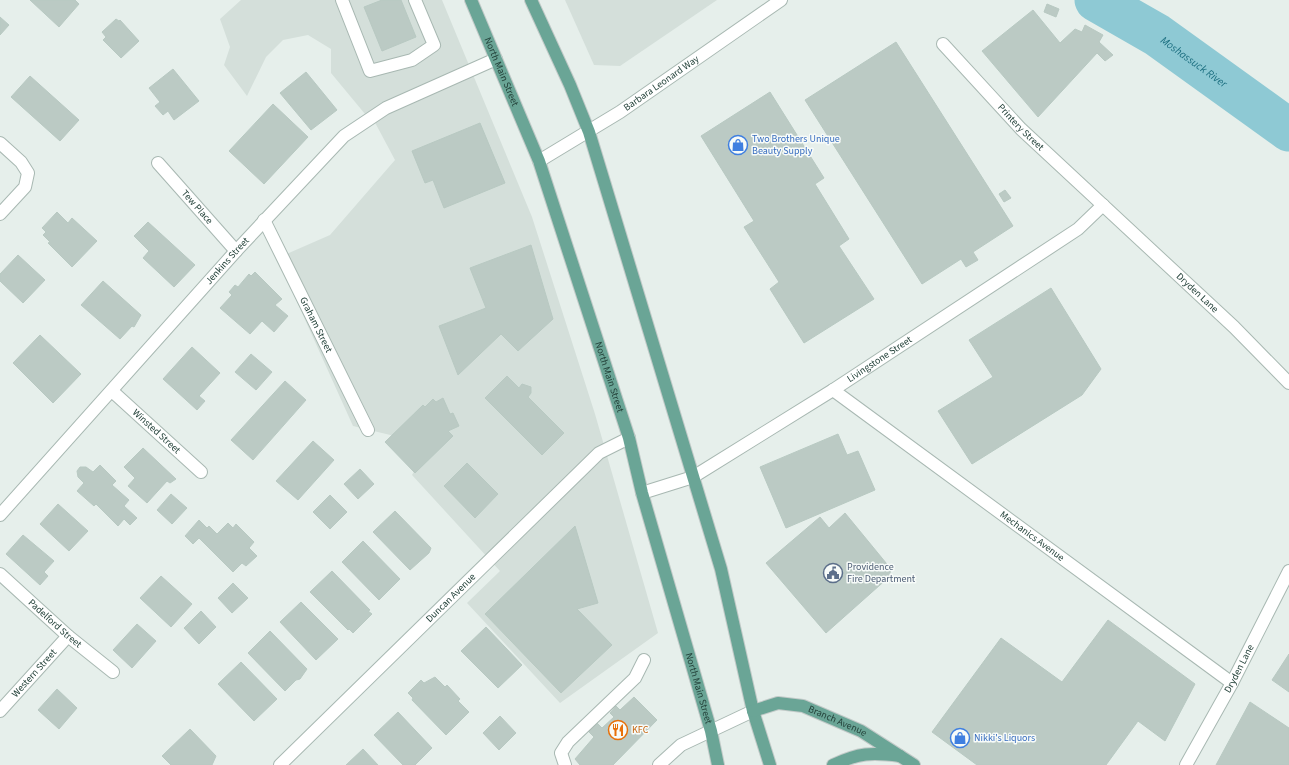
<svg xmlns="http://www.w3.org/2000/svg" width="1289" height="765" viewBox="0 0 1289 765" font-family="'Source Sans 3',sans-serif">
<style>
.built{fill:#d4dfda}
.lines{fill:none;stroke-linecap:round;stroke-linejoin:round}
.river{stroke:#8ec9d4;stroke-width:43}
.building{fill:#bbcac4;stroke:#b8c9c2}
.minor-casing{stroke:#a8b8b2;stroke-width:14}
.major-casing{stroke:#c2cac8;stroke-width:14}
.minor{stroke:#fff;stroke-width:12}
.major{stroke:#6aa596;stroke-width:12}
.labels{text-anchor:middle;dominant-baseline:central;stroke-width:3;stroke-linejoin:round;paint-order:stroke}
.street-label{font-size:10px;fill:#24423a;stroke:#f7fbf9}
.shop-label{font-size:10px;fill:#366cbe;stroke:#f7fbf9;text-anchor:start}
.service-label{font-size:10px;fill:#4e5e75;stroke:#f7fbf9;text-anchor:start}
.food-label{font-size:10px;fill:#c56008;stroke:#f7fbf9;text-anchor:start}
.water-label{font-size:11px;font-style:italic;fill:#1c6f80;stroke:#f7fbf9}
</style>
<rect width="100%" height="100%" fill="#e6efeb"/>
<!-- built -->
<g class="built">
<path d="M241 0H442L532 217 595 414 658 633 560 703 467 603 500 571 412 475 423 456 411 440 353 426 279 262 282 256 330 235 395 160 371 115 365 114 331 73V49L308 35 283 40 266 57 247 96 224 65 230 47 220 19Z"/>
<path d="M565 0H717L620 66 594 65Z"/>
</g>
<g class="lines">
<!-- river -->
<path class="river" id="s1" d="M1096 0 1157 35 1289 130"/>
</g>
<!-- building -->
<g class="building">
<path d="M30 0H75L79 4 59 27Z"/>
<path d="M382 0H401L416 37 382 51 364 7Z"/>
<path d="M1047 4 1059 9 1056 17 1044 12Z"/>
<path d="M1033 10 1060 43 1075 29 1082 32 1085 25 1103 35 1099 42 1113 55 1105 61 1097 53 1038 117 982 51Z"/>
<path d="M0 17 9 25 0 35Z"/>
<path d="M116 19 119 21 120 20 139 41 121 58 103 40 106 37 102 32Z"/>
<path d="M896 42 1013 226 973 252 978 260 966 267 961 259 922 284 805 100Z"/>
<path d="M173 69 199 101 174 120 168 111 163 115 155 106 160 102 149 88Z"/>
<path d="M306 72 337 110 311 130 280 93Z"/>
<path d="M30 76 79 120 60 141 11 97Z"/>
<path d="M770 92 824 178 815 184 849 239 839 246 874 299 804 343 770 289 779 282 744 227 754 221 701 136Z"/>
<path d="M273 104 308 137 264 184 229 151Z"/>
<path d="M480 123 505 183 444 208 433 180 425 183 412 151Z"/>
<path d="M1005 190 1011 198 1004 202 999 194Z"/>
<path d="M57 212 68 223 72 218 97 241 72 267 48 243 50 242 43 235 46 232 42 228Z"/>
<path d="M148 222 195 265 174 287 143 258 149 251 134 236Z"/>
<path d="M531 245 553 319 518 351 501 334 458 375 439 326 486 308 470 268Z"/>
<path d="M18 255 45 280 23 303 0 281V274Z"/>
<path d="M255 272 282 299 275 305 288 316 274 332 262 321 250 334 220 308 232 295 229 292 235 285 238 287 249 274 251 276Z"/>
<path d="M103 281 141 315 134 327 132 326 120 339 81 305Z"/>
<path d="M1051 288 1101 369 1082 395 972 464 938 411 993 377 969 340Z"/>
<path d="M40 335 81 374 53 403 13 363Z"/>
<path d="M192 347 220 373 199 396 205 401 197 410 163 379Z"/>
<path d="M251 354 272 372 256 390 235 372Z"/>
<path d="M507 376 519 388 522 384 531 387V393L528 397 564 433 542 455 485 398Z"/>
<path d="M285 381 306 400 253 460 231 440Z"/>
<path d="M443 398 450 414 453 413 459 426 448 431 453 436 415 473 385 442 423 405 425 407 433 399 436 402Z"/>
<path d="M838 434 847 455 858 451 875 490 786 528 760 467Z"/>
<path d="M313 441 334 460 298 500 276 481Z"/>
<path d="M143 448 176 479 170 483 167 481 147 503 128 486 135 478 124 467Z"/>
<path d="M467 463 498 494 475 518 444 486Z"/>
<path d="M100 465 116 481 112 485 129 500 124 506 137 518 130 525 124 519 118 526 96 504 94 506 77 491 84 483 78 477 77 471 80 467H86L93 472Z"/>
<path d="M360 469 374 484 358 499 344 484Z"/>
<path d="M171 494 187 508 172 524 157 510Z"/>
<path d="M330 495 347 512 330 529 313 512Z"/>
<path d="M58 504 88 531 69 551 40 524Z"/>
<path d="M395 511 431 548 429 553 410 570 373 532Z"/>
<path d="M845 513 891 569 889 577 826 633 766 563 820 517 829 528Z"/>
<path d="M199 520 207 528 209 526 217 534 228 523 233 528 236 524 254 542 249 548 257 556 246 566 242 563 233 572 199 538 193 544 185 536Z"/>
<path d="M575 526 598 603 577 609 612 645 561 693 485 614Z"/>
<path d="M23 535 54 561 44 572 48 576 40 585 6 554Z"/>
<path d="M363 541 400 579 379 600 342 562Z"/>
<path d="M332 571 370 610 368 611 372 614 353 633 349 629 348 630 310 592Z"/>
<path d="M161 576 192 604 171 627 140 598Z"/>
<path d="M233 583 248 598 232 613 218 598Z"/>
<path d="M301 602 338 639 316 660 280 622Z"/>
<path d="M201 611 216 627 199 644 184 628Z"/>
<path d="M1108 620 1195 684 1165 741 1138 721 1106 765H977L932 732 1001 638 1062 682Z"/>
<path d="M137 624 156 641 132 668 113 650Z"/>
<path d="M486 627 522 665 498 688 461 651Z"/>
<path d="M270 631 307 669 300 679 296 680 285 691 248 653Z"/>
<path d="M1289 654V692L1272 680Z"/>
<path d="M241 662 277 699 254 721 218 684Z"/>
<path d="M435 677 445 687 447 685 460 699 458 701 469 712 446 735 412 700 413 698 408 693 421 680 424 683Z"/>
<path d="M57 689 77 708 59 729 38 710Z"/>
<path d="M634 697 657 720 613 765H580L575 759 594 737 588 731 596 722 602 728 614 717 610 713 616 706 620 710Z"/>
<path d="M1250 702 1289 728V765H1216Z"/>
<path d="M398 712 432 748 415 765H403L374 735Z"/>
<path d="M500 716 516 733 499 750 483 733Z"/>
<path d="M190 729 216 756 212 765H171L162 756Z"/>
<path d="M363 749 378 765H346Z"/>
</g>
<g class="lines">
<defs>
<g id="minor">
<path d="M342 0 370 71 412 60 434 45 415 0"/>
<path id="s2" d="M943 44 1021 129 1234 327 1289 383"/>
<path d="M0 143 21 162 28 173 25 187 0 214"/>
<path id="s3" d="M539 161 620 112 781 0"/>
<path id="s4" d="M158 163 236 251"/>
<path id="s5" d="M264 220 368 430"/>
<path id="s6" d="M833 390 1232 683"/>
<path id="s7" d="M112 391 201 472"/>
<path id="s8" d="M642 493 693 477 833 390 1078 229 1103 205"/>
<path id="s9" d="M0 515 236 251 344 136 386 108 496 59"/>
<path id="s10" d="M0 574 68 636 113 672"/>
<path id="s11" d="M0 711 68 636"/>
<path id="s12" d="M280 765 599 453 629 438"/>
<path d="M565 765 561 753 568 742 635 678 644 660"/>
<path d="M659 765 681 745 753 711"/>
<path id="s13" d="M1186 765 1232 683 1289 571"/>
</g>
<g id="major">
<path id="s14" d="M471 0 539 161 629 438 642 493 711 731 718 765"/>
<path d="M531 0 570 85 589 132 606 188 721 569 753 711 770 765"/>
<path id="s15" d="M753 711 778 703 803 706 861 731 914 765"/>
<path d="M833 765C859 753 871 752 900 756"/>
</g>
</defs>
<!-- minor casing -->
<use href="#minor" class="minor-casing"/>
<!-- major casing -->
<use href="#major" class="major-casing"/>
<!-- minor -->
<use href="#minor" class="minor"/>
<!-- major -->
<use href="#major" class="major"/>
</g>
<!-- icons -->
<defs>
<symbol id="shop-ring" viewBox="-11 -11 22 22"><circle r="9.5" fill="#f7fbf9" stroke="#3f7fe0" stroke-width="1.5"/><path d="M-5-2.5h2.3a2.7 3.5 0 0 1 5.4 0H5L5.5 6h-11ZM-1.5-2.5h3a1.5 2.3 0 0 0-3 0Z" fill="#3f7fe0"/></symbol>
<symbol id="civic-ring" viewBox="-11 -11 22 22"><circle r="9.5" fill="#f7fbf9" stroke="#5c6f8a" stroke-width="1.5"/><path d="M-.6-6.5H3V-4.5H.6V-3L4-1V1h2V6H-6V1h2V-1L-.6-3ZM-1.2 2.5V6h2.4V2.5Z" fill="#5c6f8a"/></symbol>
<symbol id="restaurant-ring" viewBox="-11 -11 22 22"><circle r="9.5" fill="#f7fbf9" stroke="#e8710a" stroke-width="1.5"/><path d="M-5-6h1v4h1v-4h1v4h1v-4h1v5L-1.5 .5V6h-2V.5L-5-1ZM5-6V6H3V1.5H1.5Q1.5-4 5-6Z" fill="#e8710a"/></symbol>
</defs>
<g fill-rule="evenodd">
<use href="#shop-ring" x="727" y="134" width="22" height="22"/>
<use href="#civic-ring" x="822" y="562" width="22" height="22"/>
<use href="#restaurant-ring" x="607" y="719" width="22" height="22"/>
<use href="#shop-ring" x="949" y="727" width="22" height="22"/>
</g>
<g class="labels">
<!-- street labels -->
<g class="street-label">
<text stroke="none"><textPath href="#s14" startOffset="78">North Main Street</textPath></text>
<text stroke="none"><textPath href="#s3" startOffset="145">Barbara Leonard Way</textPath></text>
<text stroke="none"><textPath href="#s2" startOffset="114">Printery Street</textPath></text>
<text stroke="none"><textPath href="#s4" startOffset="59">Tew Place</textPath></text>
<text stroke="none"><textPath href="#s9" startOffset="341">Jenkins Street</textPath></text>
<text stroke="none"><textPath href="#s2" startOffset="356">Dryden Lane</textPath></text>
<text stroke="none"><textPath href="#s5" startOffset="117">Graham Street</textPath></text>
<text stroke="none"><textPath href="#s8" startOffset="274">Livingstone Street</textPath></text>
<text stroke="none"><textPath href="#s14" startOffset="402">North Main Street</textPath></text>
<text stroke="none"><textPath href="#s7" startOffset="60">Winsted Street</textPath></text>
<text stroke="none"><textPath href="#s6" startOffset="247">Mechanics Avenue</textPath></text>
<text stroke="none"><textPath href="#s12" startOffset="239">Duncan Avenue</textPath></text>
<text stroke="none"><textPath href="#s10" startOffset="74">Padelford Street</textPath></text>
<text stroke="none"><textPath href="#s13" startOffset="110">Dryden Lane</textPath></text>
<text stroke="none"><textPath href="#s11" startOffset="51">Western Street</textPath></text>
<text stroke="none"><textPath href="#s14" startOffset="726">North Main Street</textPath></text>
<text stroke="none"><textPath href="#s15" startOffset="89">Branch Avenue</textPath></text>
</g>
<!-- shop labels -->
<g class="shop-label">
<text x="752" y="139">Two Brothers Unique<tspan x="752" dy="12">Beauty Supply</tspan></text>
<text x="974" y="738">Nikki's Liquors</text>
</g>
<!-- service labels -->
<g class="service-label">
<text x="847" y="567">Providence<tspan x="847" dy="12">Fire Department</tspan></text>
</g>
<!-- food labels -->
<g class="food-label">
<text x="632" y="730">KFC</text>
</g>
<!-- water labels -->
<g class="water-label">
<text stroke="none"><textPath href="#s1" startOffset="116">Moshassuck River</textPath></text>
</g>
</g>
</svg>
